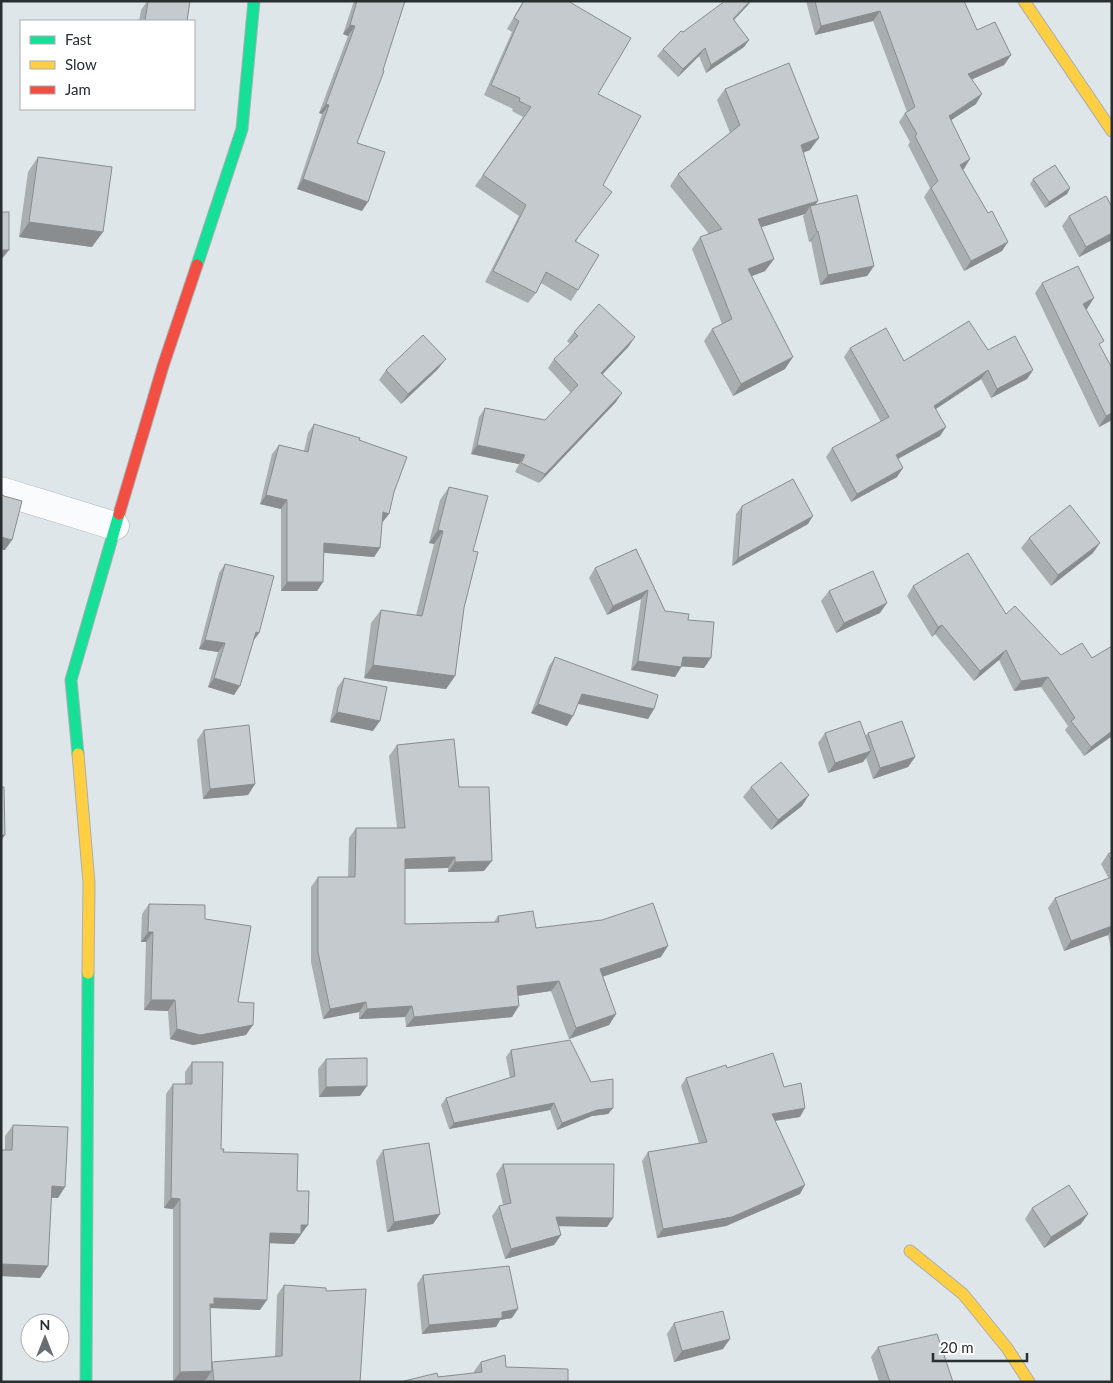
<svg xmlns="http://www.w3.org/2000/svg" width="1113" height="1383" viewBox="0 0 1113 1383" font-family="Lato,sans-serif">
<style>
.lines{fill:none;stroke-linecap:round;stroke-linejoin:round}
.street-casing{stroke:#a9aeb2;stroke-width:29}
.fast-casing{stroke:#a9aeb2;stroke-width:13}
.slow-casing{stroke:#a9aeb2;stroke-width:13}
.jam-casing{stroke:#a9aeb2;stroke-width:13}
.street{stroke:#fafbfc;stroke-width:28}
.fast{stroke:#16e098;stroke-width:11}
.slow{stroke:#ffcf43;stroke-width:11}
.jam{stroke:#f24e42;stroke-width:11}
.wall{fill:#a9aeb0}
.shaded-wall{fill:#898d90}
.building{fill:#c4cacd;stroke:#898d90}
</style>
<rect width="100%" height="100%" fill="#dee6ea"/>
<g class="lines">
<defs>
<path id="street" d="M1 491 115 526"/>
<g id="fast">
<path d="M197 265 242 129 254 1"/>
<path d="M78 754 71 680 119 514"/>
<path d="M86 1382 88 973"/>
</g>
<g id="slow">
<path d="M1024 1 1112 131"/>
<path d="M78 754 89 883 88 973"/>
<path d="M910 1251 963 1294 1007 1348 1029 1382"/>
</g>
<path id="jam" d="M119 514 163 366 197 265"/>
</defs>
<!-- street casing -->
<use href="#street" class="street-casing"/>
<!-- fast casing -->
<use href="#fast" class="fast-casing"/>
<!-- slow casing -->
<use href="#slow" class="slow-casing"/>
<!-- jam casing -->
<use href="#jam" class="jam-casing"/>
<!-- street -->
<use href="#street" class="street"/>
<!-- fast -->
<use href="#fast" class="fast"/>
<!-- slow -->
<use href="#slow" class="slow"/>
<!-- jam -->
<use href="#jam" class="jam"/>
</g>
<!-- wall -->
<g class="wall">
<path d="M147 1H190L187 21H139L141 10 146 3Z"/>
<path d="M354 1H405L357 143 362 211 297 189 322 114 319 113 348 36 343 34Z"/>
<path d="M523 1H569L598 94 603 185 576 242 578 290 571 301 541 283 536 293 528 303 485 282 519 216 475 186 523 117 512 111 513 109 484 95 512 32 507 29Z"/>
<path d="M806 1H964L977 30 1011 55 1004 65 972 79 976 104 951 120 964 169H963L1002 251 964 271 924 197 930 188 908 145 910 142 899 122 905 113 907 112 873 21 815 35Z"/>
<path d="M748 5 734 20 749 40 744 47 706 73 699 56 678 77 657 56 663 49 683 32Z"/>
<path d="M725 89 810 150 803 152 818 201 815 205 874 266 867 276 820 285 811 241 809 242 803 216 805 214 761 227 774 259 765 271 751 276 785 369 733 396 704 341 712 329 722 324 692 249 700 237 709 234 670 186 678 174 730 133 717 100Z"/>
<path d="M38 157 92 247 19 237 28 172Z"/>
<path d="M1033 179 1070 188 1067 194 1045 208 1030 184Z"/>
<path d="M1112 207V240L1079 257 1062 226 1069 216Z"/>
<path d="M1042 283 1087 309H1086L1100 347 1112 368V420L1099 427 1035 293Z"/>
<path d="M574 332 629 346 603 374 616 402 539 483 515 472 519 464 471 454 479 417 485 408 545 420 571 393 548 368 554 359 570 344 567 341Z"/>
<path d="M850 348 904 361 988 350 1033 370 1027 379 991 398 981 379 936 409 940 436 898 459 897 477 851 502 826 457 832 448 881 422 844 357Z"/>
<path d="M438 369 401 404 379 380 386 370Z"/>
<path d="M314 424 359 440 382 523 380 548 374 557 324 553 323 582 317 591H281V509L260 504 272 454 279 445 304 451 308 433Z"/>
<path d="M449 487 473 551 464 608 455 676 446 689 364 678 371 623 381 610 416 615 434 544 429 543 440 500Z"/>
<path d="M742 506 808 524 732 566 736 514Z"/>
<path d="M1029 538 1093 553 1051 586 1021 548Z"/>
<path d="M636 549 665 611 688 620 704 668 682 666 675 677 631 670 641 599 607 615 589 578 595 568Z"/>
<path d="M225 564 259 633 253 641 234 695 208 687 218 652 199 649 219 573Z"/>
<path d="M913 586 1006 614 1061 655 1092 658 1112 646V736L1084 756 1065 730 1068 726 1041 687 1014 691 999 660 974 681 935 634 932 637 907 596Z"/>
<path d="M829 591 880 613 836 633 821 601Z"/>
<path d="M555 657 654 709 648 719 578 704 567 726 531 713 549 666Z"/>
<path d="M344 678 373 731 330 722 337 688Z"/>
<path d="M204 730 255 784 248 795 203 799 197 740Z"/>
<path d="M825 733 865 736 868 733 915 757 908 767 873 779 866 758 863 762 828 773 818 743Z"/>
<path d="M397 745 459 787 484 871 448 872V868L405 869V924L494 922 498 916 536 928 661 957 603 976 616 1014 609 1025 569 1039 551 991 518 996 512 1017 406 1027 405 1017 359 1019V1012L323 1019 311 962V887L318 877H348L349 838 356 828H397L389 756Z"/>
<path d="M751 787 802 806 771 830 743 797Z"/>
<path d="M1112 852V954L1108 935 1064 951 1048 908 1055 898 1109 879 1101 864 1108 854Z"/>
<path d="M149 904 205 919 238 1002 246 1035 193 1045 170 1039 168 1011 144 1010 146 942H141L142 914Z"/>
<path d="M511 1050 591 1082 613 1108 608 1114 592 1116 557 1130 550 1110 449 1129 441 1105 446 1098 510 1078 506 1057Z"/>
<path d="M326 1059 360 1096 319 1097 318 1069Z"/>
<path d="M192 1062 221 1149 223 1152 297 1191 301 1235 294 1244 269 1243 260 1310 211 1308 210 1309 211 1363 275 1357 277 1295 284 1285 326 1291 360 1382H206V1379L205 1381 173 1382V1209L164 1208 166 1094 173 1084H185V1072Z"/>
<path d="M727 1068 784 1087 800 1117 775 1121 800 1194 726 1226 657 1238 642 1161 648 1152 699 1143 681 1086 686 1078Z"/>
<path d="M13 1125 58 1198H51L48 1266 40 1278 1 1276V1150H5V1136Z"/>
<path d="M383 1150 440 1214 433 1224 387 1232 376 1161Z"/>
<path d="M503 1164 607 1227 558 1226 561 1235 554 1245 505 1259 492 1216 499 1206 503 1205 496 1174Z"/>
<path d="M1032 1208 1081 1224 1044 1248 1025 1219Z"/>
<path d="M423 1275 512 1318 500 1320 496 1327 422 1334 417 1284Z"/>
<path d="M674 1323 723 1349 674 1362 667 1334Z"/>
<path d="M878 1347 953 1382H879L871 1357Z"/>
<path d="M481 1362 506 1367 568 1382 438 1377 474 1373V1371Z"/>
</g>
<!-- shaded-wall -->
<g class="shaded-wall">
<path d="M750 1H751L748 5 728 26 733 19Z"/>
<path d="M880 11 873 21 815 35 821 26Z"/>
<path d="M350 25 355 26 348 36 343 34Z"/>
<path d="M749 40 744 47 706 73 711 65Z"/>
<path d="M705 48 699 56 678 77 683 69Z"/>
<path d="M1011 55 1004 65 962 84 968 74Z"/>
<path d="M982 94 976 104 942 126 949 116Z"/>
<path d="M326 104 329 105 322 114 319 113Z"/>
<path d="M819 138 810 150 793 157 801 145Z"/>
<path d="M970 159 964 169 953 174 960 165Z"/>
<path d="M303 179 368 202 362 211 297 189Z"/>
<path d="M1070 188 1067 194 1045 208 1049 202Z"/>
<path d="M818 201 811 210 810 206 805 214 749 231 758 219Z"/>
<path d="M29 222 103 232 92 247 19 237Z"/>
<path d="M818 231 811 241 809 242 817 232Z"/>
<path d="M1112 233V240L1079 257 1086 247Z"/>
<path d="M1008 242 1002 251 964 271 971 261Z"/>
<path d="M1 250H9L1 260Z"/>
<path d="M774 259 765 271 739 281 748 269Z"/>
<path d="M874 266 867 276 820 285 828 275Z"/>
<path d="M1094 298 1087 309 1076 314 1083 304Z"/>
<path d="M635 337 629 346 595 382 601 373Z"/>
<path d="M793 357 785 369 733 396 741 384Z"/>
<path d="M446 359 438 369 401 404 408 394Z"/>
<path d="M988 370 981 379 928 414 934 406Z"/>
<path d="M1033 370 1027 379 991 398 997 389Z"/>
<path d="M622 393 616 402 539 483 545 474Z"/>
<path d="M1112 413V420L1099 427 1106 416Z"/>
<path d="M946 427 940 436 890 463 896 455Z"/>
<path d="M477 445 525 455 519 464 471 454Z"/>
<path d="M903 468 897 477 851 502 857 494Z"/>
<path d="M266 495 287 500 281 509 260 504Z"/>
<path d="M383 512 389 514 382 523Z"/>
<path d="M813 516 808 524 732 566 738 558Z"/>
<path d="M438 530 443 531 434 544 429 543Z"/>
<path d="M1 537 12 540 5 550H1Z"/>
<path d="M324 543 380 548 374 557 317 552Z"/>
<path d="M1100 543 1093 553 1051 586 1058 575Z"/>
<path d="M287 582H323L317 591H281Z"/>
<path d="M648 590 641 599 607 615 613 606Z"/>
<path d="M887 603 880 613 836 633 844 623Z"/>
<path d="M942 625 935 634 932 637 938 627Z"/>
<path d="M256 632 259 633 253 641Z"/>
<path d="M205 640 225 643 218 652 199 649Z"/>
<path d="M1006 650 999 660 974 681 980 671Z"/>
<path d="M683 657 711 658 704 668 676 666Z"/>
<path d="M638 661 681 667 675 677 631 670Z"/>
<path d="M373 665 455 676 446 689 364 678Z"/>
<path d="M1048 677 1041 687 1014 691 1021 681Z"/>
<path d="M214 678 240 686 234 695 208 687Z"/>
<path d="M582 694 654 709 648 719 575 703Z"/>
<path d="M538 704 573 716 567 726 531 713Z"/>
<path d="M337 712 380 721 373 731 330 722Z"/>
<path d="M1112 731V736L1084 756 1091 747Z"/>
<path d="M871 751 863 762 828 773 835 763Z"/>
<path d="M915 757 908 767 873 779 880 768Z"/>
<path d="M255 784 248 795 203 799 210 789Z"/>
<path d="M809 795 802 806 771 830 778 820Z"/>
<path d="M1 835H5L1 841Z"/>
<path d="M455 857 448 868 397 869 405 859Z"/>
<path d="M492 861 484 871 448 872 455 862Z"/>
<path d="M1112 926V930L1108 935 1064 951 1071 941Z"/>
<path d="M148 932H153L146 942H141Z"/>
<path d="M668 946 661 957 593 980 600 969Z"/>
<path d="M559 981 551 991 509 997 517 986Z"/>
<path d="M151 1000H175L168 1011 144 1010Z"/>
<path d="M366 1002 359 1012 323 1019 330 1009Z"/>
<path d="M412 1006 405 1017 359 1019 367 1009Z"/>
<path d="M519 1006 512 1017 406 1027 414 1017Z"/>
<path d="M616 1014 609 1025 569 1039 576 1028Z"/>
<path d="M253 1025 246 1035 193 1045 170 1039 177 1029Z"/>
<path d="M367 1086 360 1096 319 1097 326 1087Z"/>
<path d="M554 1103 550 1110 449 1129 454 1123Z"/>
<path d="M613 1108 608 1114 592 1116 557 1130 562 1123 597 1110Z"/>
<path d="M805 1108 800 1117 766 1122 772 1114Z"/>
<path d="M805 1185 800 1194 726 1226 657 1238 663 1229Z"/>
<path d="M52 1186 65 1187 58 1198 44 1197Z"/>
<path d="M171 1198 180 1199 173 1209 164 1208Z"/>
<path d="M440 1214 433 1224 387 1232 394 1222Z"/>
<path d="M1088 1214 1081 1224 1044 1248 1051 1237Z"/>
<path d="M556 1217 613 1218 607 1227 549 1226Z"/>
<path d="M301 1225H308L294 1244 263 1243 270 1233Z"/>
<path d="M561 1235 554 1245 505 1259 511 1249Z"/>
<path d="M1 1264 48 1266 40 1278 1 1276Z"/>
<path d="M214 1298 267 1300 260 1310 211 1308 207 1314H203Z"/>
<path d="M518 1309 512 1318 500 1320 496 1327 422 1334 429 1325Z"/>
<path d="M730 1339 723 1349 674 1362 682 1351Z"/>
<path d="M212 1371 205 1381 173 1382 180 1372Z"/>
</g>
<!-- building -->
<g class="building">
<path d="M148 1H190L187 21H145Z"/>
<path d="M357 1H405L383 70 384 71 357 143 385 152 368 202 303 179 329 105 326 104 355 26 350 25Z"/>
<path d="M524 1H568L631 38 598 94 641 116 603 185 612 192 575 241 599 255 578 290 546 272 536 293 493 271 526 205 483 175 531 107 519 101 520 98 491 85 519 21 514 18Z"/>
<path d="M725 1H750L733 19 749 40 711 65 705 48 683 69 663 49 681 31 683 32Z"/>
<path d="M815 1H964L977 30 995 22 1011 55 968 74 982 94 949 116 970 159 960 165 988 213 992 211 1008 242 971 261 931 188 938 181 915 136 917 134 905 113 915 107 880 11 821 26Z"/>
<path d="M789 63 819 138 801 145 818 201 758 219 774 259 748 269 793 357 741 384 712 329 732 319 700 237 722 229 678 174 740 125 725 89Z"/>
<path d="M38 157 112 167 103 232 29 222Z"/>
<path d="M1055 165 1070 188 1049 202 1033 179Z"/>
<path d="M857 195 874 266 828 275 818 231 817 232 810 206Z"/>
<path d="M1106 196 1112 207V233L1086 247 1069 216Z"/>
<rect x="1" y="212" width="8" height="38"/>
<path d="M1078 266 1094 298 1083 304 1104 341 1099 344 1112 368V413L1106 416 1042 283Z"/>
<path d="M599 304 635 337 601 373 622 393 545 474 521 463 525 455 477 445 485 408 545 420 578 385 554 359 578 336 574 332Z"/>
<path d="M969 321 988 350 1015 336 1033 370 997 389 988 370 934 406 946 427 896 455 903 468 857 494 832 448 889 417 850 348 886 328 904 361Z"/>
<path d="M423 335 446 359 408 394 386 370Z"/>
<path d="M314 424 360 438 359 440 407 457 394 492 389 514 383 512 380 548 324 543 323 582H287V500L266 495 279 445 308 452Z"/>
<path d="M793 479 813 516 738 558 742 506Z"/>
<path d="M449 487 488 496 473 551 478 552 464 608 455 676 373 665 381 610 422 616 443 531 438 530Z"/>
<path d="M1 494 4 496 22 501 12 540 1 537Z"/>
<path d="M1070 505 1100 543 1058 575 1029 538Z"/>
<path d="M636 549 665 611 689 614 688 620 714 622 711 658 683 657 681 667 638 661 648 590 613 606 595 568Z"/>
<path d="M968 553 1006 614 1015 606 1061 655 1082 643 1092 658 1112 646V731L1091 747 1071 721 1075 718 1048 677 1021 681 1006 650 980 671 942 625 938 627 913 586Z"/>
<path d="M225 564 274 576 259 633 256 632 240 686 214 678 225 643 205 640Z"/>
<path d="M873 571 887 603 844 623 829 591Z"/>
<path d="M555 657 658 695 654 709 582 694 573 716 538 704Z"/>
<path d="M344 678 387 687 380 721 337 712Z"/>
<path d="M860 721 871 751 835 763 825 733Z"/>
<path d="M902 721 915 757 880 768 868 733Z"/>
<path d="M249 725 255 784 210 789 204 730Z"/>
<path d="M454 739 459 787H489L492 861 455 862V857L405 859V924L499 922 498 916 533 911 536 928 602 920 653 903 668 946 600 969 616 1014 576 1028 559 981 517 986 519 1006 414 1017 412 1006 367 1009 366 1002 330 1009 318 952V877H355L356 828H405L397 745Z"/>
<path d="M781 762 809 795 778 820 751 787Z"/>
<path d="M1 787H4L5 835H1Z"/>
<path d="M1112 852V861L1108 854Z"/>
<path d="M1112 877V926L1071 941 1055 898Z"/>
<path d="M149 904 205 905V919L251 926 238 1002 254 1003 253 1025 200 1035 177 1029 175 1000H151L153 932H148Z"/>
<path d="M570 1040 591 1082 613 1079V1108L597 1110 562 1123 554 1103 454 1123 446 1098 515 1076 511 1050Z"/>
<path d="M773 1053 784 1087 801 1083 805 1108 772 1114 805 1185 732 1217 663 1229 648 1152 707 1142 686 1078 726 1065 727 1068Z"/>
<path d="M367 1058V1086L326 1087V1059Z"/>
<path d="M192 1062H223L221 1149H224L223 1152 298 1154 297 1191H309L308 1225H301V1234L270 1233 267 1300 214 1298V1304H210L212 1371 180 1372V1199L171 1198 173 1084H192Z"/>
<path d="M13 1125 68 1127 65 1187 52 1186 48 1266 1 1264V1150H12Z"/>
<path d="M429 1143 440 1214 394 1222 383 1150Z"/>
<path d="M503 1164H614L613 1218 556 1217 561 1235 511 1249 499 1206 511 1203Z"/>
<path d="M1069 1185 1088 1214 1051 1237 1032 1208Z"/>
<path d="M509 1266 518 1309 502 1312V1318L429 1325 423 1275Z"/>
<path d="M284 1285 326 1288V1291L366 1289 360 1382H214L212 1362 282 1356Z"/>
<path d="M723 1311 730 1339 682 1351 674 1323Z"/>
<path d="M937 1334 953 1382H890L878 1347Z"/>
<path d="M505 1355 506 1367 568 1369V1382H400L437 1373 438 1377 482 1372 481 1362Z"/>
</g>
<!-- border -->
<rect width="1113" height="1383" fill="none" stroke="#292e31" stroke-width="5"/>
<!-- legend -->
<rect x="20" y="20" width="175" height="90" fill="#ffffff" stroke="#a9abad"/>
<rect x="30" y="36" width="25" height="8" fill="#16e098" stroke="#a9abad"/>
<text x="65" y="45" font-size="15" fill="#292e31">Fast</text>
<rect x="30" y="61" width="25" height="8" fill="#ffcf43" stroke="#a9abad"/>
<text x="65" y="70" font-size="15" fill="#292e31">Slow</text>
<rect x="30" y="86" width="25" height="8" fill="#f24e42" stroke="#a9abad"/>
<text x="65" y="95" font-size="15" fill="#292e31">Jam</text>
<!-- north arrow -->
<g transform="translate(45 1338)"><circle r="24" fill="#ffffff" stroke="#a9abad"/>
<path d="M0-4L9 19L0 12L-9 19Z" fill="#686e72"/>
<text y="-8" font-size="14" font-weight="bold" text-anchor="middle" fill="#292e31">N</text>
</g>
<!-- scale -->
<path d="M933 1353v8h94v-8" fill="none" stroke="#292e31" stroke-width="2.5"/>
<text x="940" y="1353" font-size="15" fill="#292e31" stroke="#ffffff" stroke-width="4" paint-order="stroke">20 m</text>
</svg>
